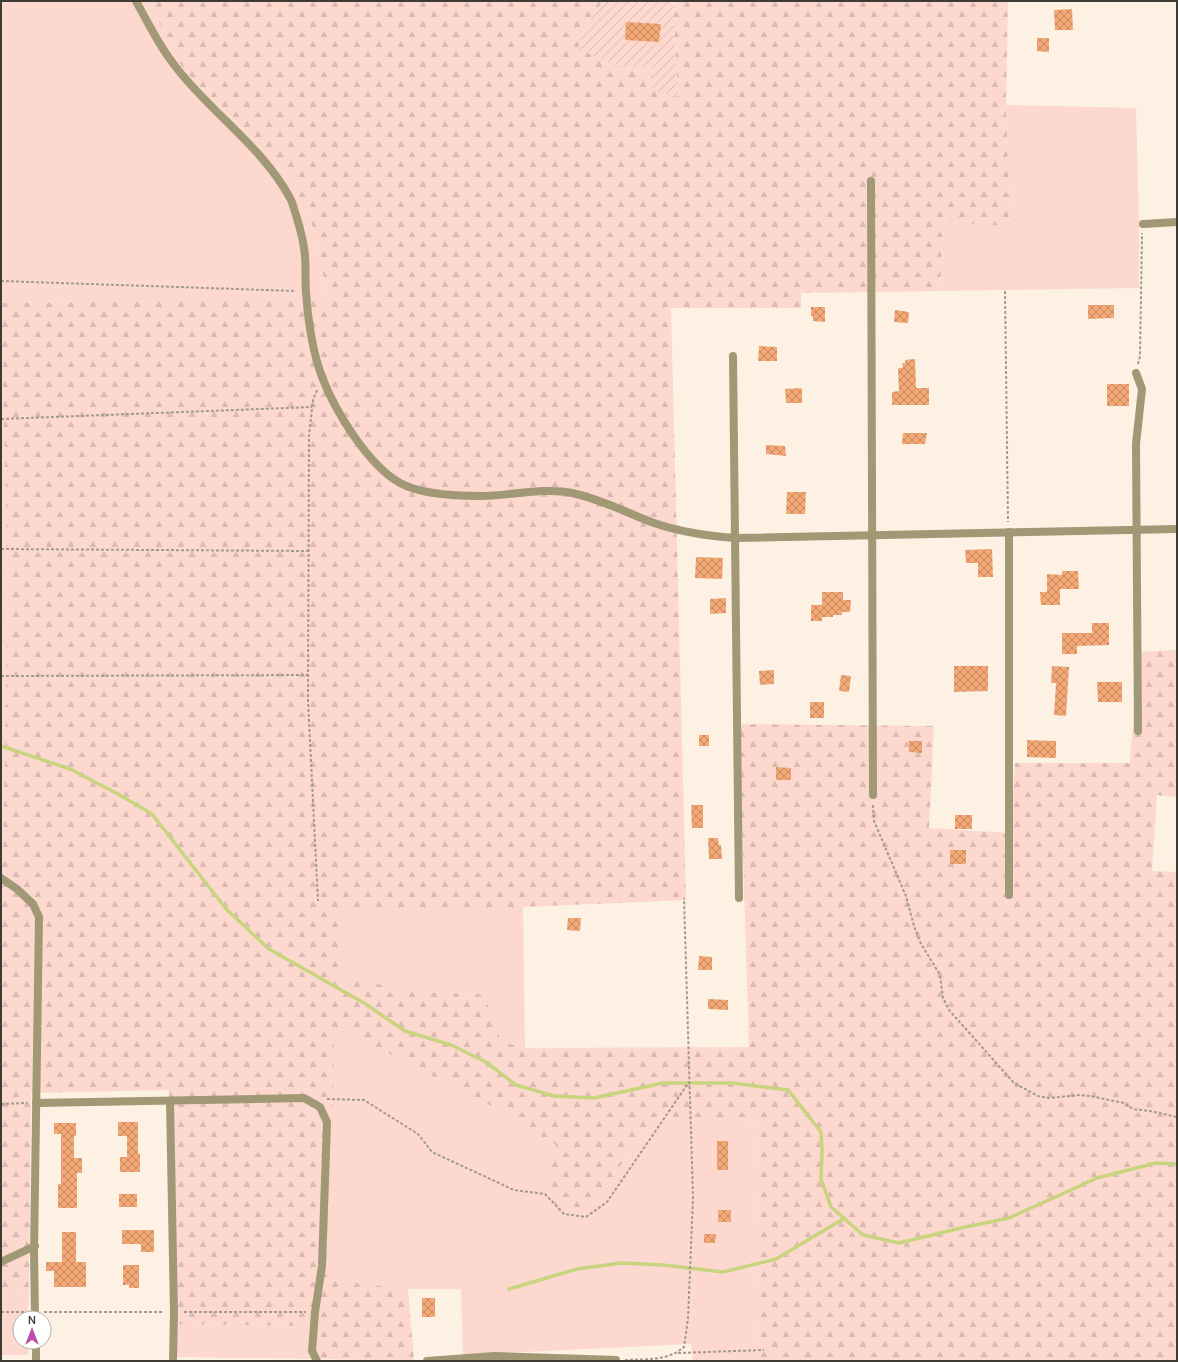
<svg xmlns="http://www.w3.org/2000/svg" width="1178" height="1362" viewBox="0 0 1178 1362" font-family="Manrope,sans-serif">
<style>
.grass{fill:#fdd8cf}
.forest{fill:url(#forest-firs)}
.garden{fill:url(#garden-furrows)}
.lines{fill:none;stroke-linecap:round;stroke-linejoin:round}
.stream{stroke:#c8d47e;stroke-width:3.5}
.building{fill:url(#building-cross-hatch)}
.path{stroke:#a29a8f;stroke-width:2;stroke-dasharray:3 2;stroke-linecap:butt}
.street{stroke:#a19875;stroke-width:8}
</style>
<defs>
<pattern id="forest-firs" width="22" height="20" patternUnits="userSpaceOnUse"><rect width="22" height="20" fill="#fdd8cf"/><path d="M5 1l3.5 6h-7zM16 11l3.5 6h-7z" fill="#dabab2"/></pattern>
<pattern id="garden-furrows" width="10" height="10" patternUnits="userSpaceOnUse"><rect width="10" height="10" fill="#fdd8cf"/><path d="M-1 1l2-2M0 10L10 0M9 11l2-2" fill="none" stroke="#dabab2"/></pattern>
<pattern id="building-cross-hatch" width="8" height="8" patternUnits="userSpaceOnUse"><rect width="8" height="8" fill="#f3a876"/><path d="M0 0l8 8M0 8l8-8" fill="none" stroke="#c68a62"/></pattern>
</defs>
<rect width="100%" height="100%" fill="#fcf1e2"/>
<!-- grass -->
<g class="grass">
<path d="M1 1H148L183 69 289 176 314 229 328 300 1 303 8 584 3 854 1 863Z"/>
<path d="M1006 105 1136 108 1139 222V288L940 291 943 222 1010 225Z"/>
<path d="M343 907H523L525 1048 501 1041 484 994 417 992 337 976Z"/>
<path d="M333 1025 495 1108 557 1145 548 1183 601 1196 641 1134 658 1116 699 1123 760 1120 756 1361H693L691 1344 463 1355 461 1289H408L331 1280Z"/>
<path d="M29 1289 28 1318H20V1342H28V1355H1V1291Z"/>
<path d="M175 1324 315 1326 318 1359 175 1357Z"/>
</g>
<!-- forest -->
<path class="forest" d="M148 1H603L583 31 620 67H652L678 97 673 1H1008L1006 105 1010 226 943 222 940 291 801 293V308H671L686 900 523 907H343L338 976 417 992 484 994 501 1041 525 1048 749 1047 739 724 934 726 929 828 1010 833 1015 763H1130L1138 652 1177 650V797L1157 795 1152 871 1177 872V1361H756L760 1120 699 1123 658 1116 641 1134 601 1196 578 1211 557 1210 548 1183 556 1145 495 1108 334 1026 331 1280 408 1289 414 1361 318 1359 314 1326 175 1324 169 1090 31 1093 29 1289 1 1291V863L3 854 8 584 1 303 328 299 314 229 289 176 183 69Z"/>
<!-- garden -->
<path class="garden" d="M603 1H673L678 97 652 90V67H620L578 49 583 31Z"/>
<g class="lines">
<!-- stream -->
<g class="stream">
<path d="M1 746 70 769 118 794 152 814 227 910 269 949 364 1003 405 1031 451 1045 486 1062 516 1085 554 1096 594 1098 663 1083H732L788 1090 821 1132 822 1151 821 1179 831 1207 863 1235 899 1243 961 1228 1009 1218 1097 1178 1156 1163 1177 1164"/>
<path d="M509 1289 577 1269 621 1263 663 1265 723 1272 776 1259 845 1218"/>
</g>
</g>
<!-- building -->
<g class="building">
<path d="M1072 9 1073 30H1055L1054 10Z"/>
<path d="M626 22 661 24 659 42 625 40Z"/>
<path d="M1037 38H1049V52L1037 51Z"/>
<path d="M1088 305H1114V318L1088 319Z"/>
<path d="M811 307H825V322L813 321V316H811Z"/>
<path d="M895 310 909 312 908 323 894 322Z"/>
<path d="M759 346 777 347V361H758Z"/>
<path d="M915 359 916 388H929V405H892V392L899 391 898 368H903L902 363H905V360Z"/>
<rect x="1107" y="384" width="22" height="22"/>
<path d="M802 388V403H786L785 389Z"/>
<path d="M903 433H927L925 444H902Z"/>
<path d="M766 445 785 446 786 456 766 454Z"/>
<path d="M787 492H806L805 514H786Z"/>
<path d="M992 549 993 577H978V563H966L965 550Z"/>
<path d="M696 557 723 558 722 579 695 578Z"/>
<path d="M1062 571H1078L1079 589H1060V605H1041L1040 592H1047V574L1062 575Z"/>
<path d="M822 592H843V600H851L850 612H842V615H833V617H822V621H811V605H822Z"/>
<path d="M726 598V613L710 614V599Z"/>
<path d="M1092 623H1109V645L1077 646V654H1062V633H1092Z"/>
<path d="M954 666H988V691L954 692Z"/>
<path d="M1052 666 1069 667 1066 716 1054 715 1056 683H1051Z"/>
<path d="M774 670V684L760 685 759 671Z"/>
<path d="M841 675 851 676 849 692 839 691Z"/>
<path d="M1097 682H1122V702H1098Z"/>
<rect x="810" y="702" width="14" height="16"/>
<rect x="699" y="735" width="10" height="11"/>
<path d="M1027 740 1056 741V758L1027 757Z"/>
<path d="M909 741H922V753L909 752Z"/>
<path d="M776 767 791 768V780H776Z"/>
<path d="M691 805H703V828H692Z"/>
<rect x="955" y="815" width="17" height="14"/>
<path d="M708 838H718L719 845H721L722 859H709Z"/>
<rect x="950" y="850" width="16" height="14"/>
<path d="M568 918H581L580 931 567 930Z"/>
<path d="M699 956 712 957V970H698Z"/>
<path d="M708 999 728 1000V1010L708 1009Z"/>
<path d="M118 1122H138V1154H140V1172H120V1157H127V1136H118Z"/>
<path d="M54 1123H76V1136H74V1158H82V1173H77V1208H58V1184H61V1134H54Z"/>
<rect x="717" y="1141" width="11" height="29"/>
<rect x="119" y="1194" width="18" height="13"/>
<rect x="718" y="1210" width="13" height="12"/>
<path d="M122 1230H154V1252H141V1244H122Z"/>
<path d="M62 1232H76V1262H86V1287H54V1271H46V1262H62Z"/>
<path d="M704 1234H716L715 1243H704Z"/>
<path d="M123 1265H139V1288H129V1285H123Z"/>
<rect x="422" y="1298" width="13" height="19"/>
</g>
<g class="lines">
<!-- path -->
<g class="path">
<path d="M1 281 296 291"/>
<path d="M1005 291 1008 522"/>
<path d="M1138 364 1140 356 1142 233"/>
<path d="M317 390 313 400 309 436 308 701 318 901"/>
<path d="M1 419 312 407"/>
<path d="M1 549 309 551"/>
<path d="M1 676 308 675"/>
<path d="M873 805 874 821 906 896 914 926 920 942 940 975 943 998 949 1010 1014 1083 1038 1096 1049 1098 1080 1095 1090 1096 1124 1103 1133 1109 1150 1111 1177 1117"/>
<path d="M327 1099 364 1100 418 1134 432 1152 514 1190 545 1194 564 1214 586 1217 607 1202 689 1082"/>
<path d="M1 1104 27 1103"/>
<path d="M1 1312H26"/>
<path d="M44 1312H164"/>
<path d="M184 1312H306"/>
<path d="M678 1353 764 1350"/>
<path d="M625 1360C646 1359 668 1361 684 1347L688 1319 693 1198 684 898"/>
</g>
<!-- street -->
<g class="street">
<path d="M136 1C149 25 161 49 179 71 214 115 263 148 290 198 293 203 294 210 296 215 300 228 304 242 305 256 306 268 305 280 306 292 308 321 312 350 322 377 335 411 368 465 400 483 420 494 458 496 481 496 509 496 545 487 572 493 601 499 627 513 654 523 680 532 708 536 735 538L1177 529"/>
<path d="M871 181 873 795"/>
<path d="M1143 224 1177 222"/>
<path d="M733 356 739 898"/>
<path d="M1136 373 1142 389 1136 444 1138 731"/>
<path d="M1009 532V895"/>
<path d="M1 878 17 889 33 904 39 917 34 1251 35 1318"/>
<path d="M170 1101 174 1312 173 1361"/>
<path d="M36 1103 304 1098 320 1107 327 1122 322 1266 315 1312 312 1351 317 1361"/>
<path d="M1 1262 35 1246"/>
<path d="M36 1342V1361"/>
<path d="M427 1361 494 1356 616 1360"/>
</g>
</g>
<!-- border -->
<rect width="1178" height="1362" fill="none" stroke="#3e3a34" stroke-width="4"/>
<!-- north arrow -->
<g transform="translate(32 1330)"><circle r="19" fill="#ffffff" stroke="#b2b0ae"/>
<path d="M0-3L7 15L0 10L-7 15Z" fill="#b94eaf"/>
<text y="-6" font-size="11" font-weight="bold" text-anchor="middle" fill="#3e3a34">N</text>
</g>
</svg>
